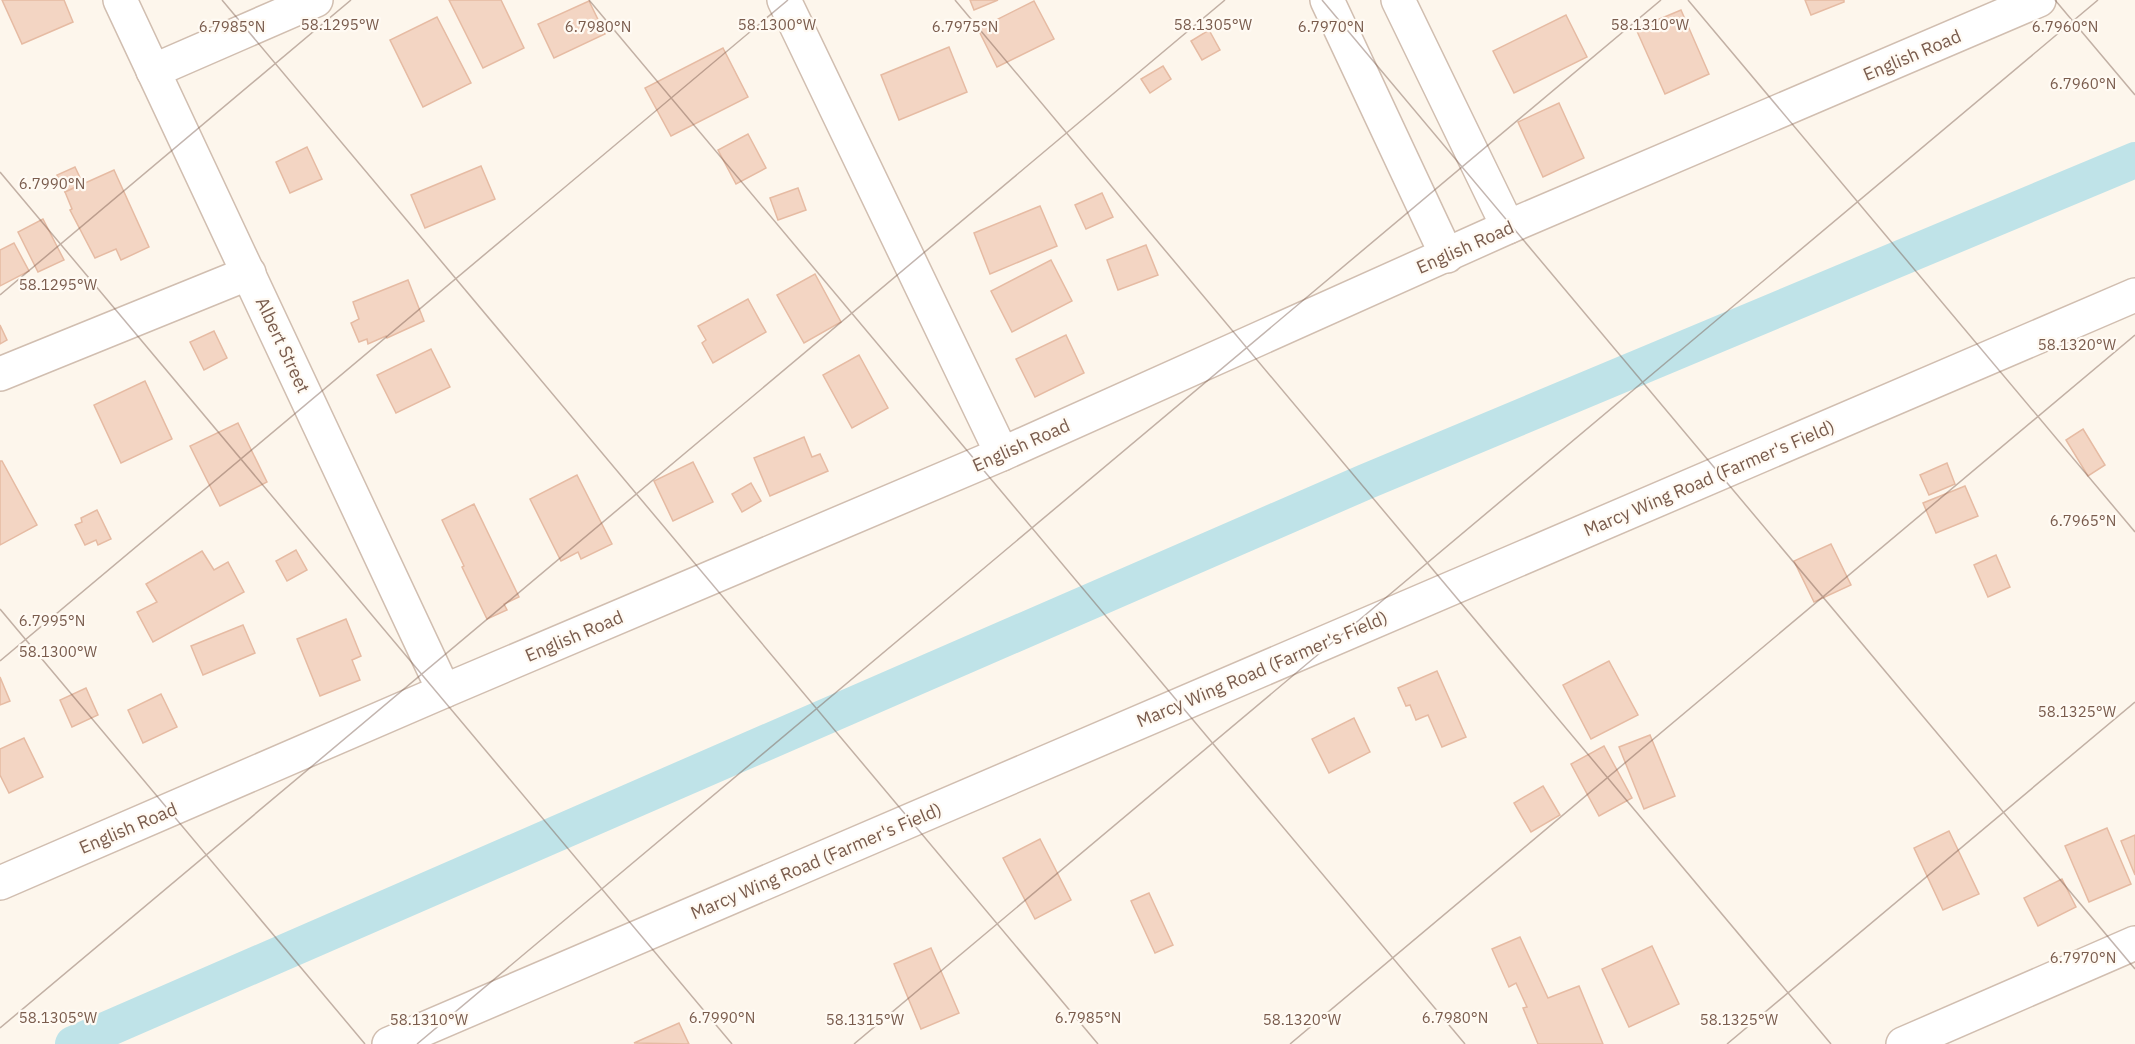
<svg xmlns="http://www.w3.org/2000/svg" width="2135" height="1044" viewBox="0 0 2135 1044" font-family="'IBM Plex Sans',sans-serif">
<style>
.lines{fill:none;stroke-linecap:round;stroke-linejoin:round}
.canal{stroke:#bfe3e8;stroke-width:36}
.building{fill:#f3d5c3;stroke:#e6bba3;stroke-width:1.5}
.street-casing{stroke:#d1beb0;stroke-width:36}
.street{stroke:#fff;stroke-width:33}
.ticks{fill:none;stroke:#7a5c4d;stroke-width:1.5;stroke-opacity:0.45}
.labels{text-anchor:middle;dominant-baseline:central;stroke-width:4.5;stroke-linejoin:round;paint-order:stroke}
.street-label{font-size:18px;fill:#7a5c4d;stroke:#fffaf3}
.ticks-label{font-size:15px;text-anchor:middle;fill:#7a5c4d;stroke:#fffaf3;stroke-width:4.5;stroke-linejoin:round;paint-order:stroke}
</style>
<rect width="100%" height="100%" fill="#fdf6ec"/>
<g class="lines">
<!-- canal -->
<path class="canal" d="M73 1044 1365 482 2135 160"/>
</g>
<!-- building -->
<g class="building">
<path d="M2 0H64L73 22 22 44Z"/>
<path d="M449 0H501L524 48 483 68Z"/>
<path d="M970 0H998L974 10Z"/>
<path d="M1805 0H1844V2L1811 15Z"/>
<path d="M589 1 605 34 554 58 538 24Z"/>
<path d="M1034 1 1054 39 997 67 978 29Z"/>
<path d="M1681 10 1709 74 1665 94 1636 29Z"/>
<path d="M1566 15 1587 57 1514 93 1493 51Z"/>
<path d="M437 17 471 83 423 107 390 40Z"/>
<path d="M1209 30 1220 50 1202 60 1191 41Z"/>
<path d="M949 47 967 92 899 120 881 75Z"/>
<path d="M723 48 748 97 671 136 645 88Z"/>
<path d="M1163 66 1171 79 1150 93 1141 79Z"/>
<path d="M1559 103 1584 158 1543 177 1518 122Z"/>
<path d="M748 134 766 168 736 184 718 150Z"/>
<path d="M307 147 322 179 290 193 276 162Z"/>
<path d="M481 166 495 199 425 228 411 195Z"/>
<path d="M75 167 83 184 65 192 57 175Z"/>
<path d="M114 170 149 247 121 260 116 249 95 258 70 210 72 209 65 192Z"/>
<path d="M798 188 806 210 778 220 770 198Z"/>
<path d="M1102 193 1113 217 1086 229 1075 205Z"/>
<path d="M1040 206 1057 246 990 274 974 233Z"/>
<path d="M43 219 64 260 38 272 18 232Z"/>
<path d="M14 243 29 271 0 286V250Z"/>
<path d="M1146 245 1158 275 1118 290 1107 260Z"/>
<path d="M1051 260 1072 301 1012 332 991 291Z"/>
<path d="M815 274 841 322 804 343 777 295Z"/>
<path d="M408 280 424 321 387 338 386 336 368 344 367 339 359 342 351 323 359 319 353 302Z"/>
<path d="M748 299 766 332 713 363 702 343 706 340 698 326Z"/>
<path d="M0 325 7 340 0 344Z"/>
<path d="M214 331 227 358 204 370 190 342Z"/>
<path d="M1066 335 1084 373 1035 397 1016 359Z"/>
<path d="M431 349 450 387 396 413 377 375Z"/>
<path d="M859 355 888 408 852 428 823 375Z"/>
<path d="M145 381 172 439 121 463 94 405Z"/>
<path d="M238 423 267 482 220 506 190 446Z"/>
<path d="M2083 429 2105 465 2088 476 2066 440Z"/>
<path d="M804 437 812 457 820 454 828 471 770 496 754 458Z"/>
<path d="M0 461H2L37 525 0 545Z"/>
<path d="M693 462 713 502 673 521 654 481Z"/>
<path d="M1947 463 1955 484 1929 495 1920 475Z"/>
<path d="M577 475 612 544 581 559 578 552 561 561 530 499Z"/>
<path d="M751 483 761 501 742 512 732 494Z"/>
<path d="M1965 486 1978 516 1936 533 1923 503Z"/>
<path d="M474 504 519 597 504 604 507 610 487 619 462 567 464 566 442 520Z"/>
<path d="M97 510 111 539 98 545 96 540 85 545 75 525 82 522 81 518Z"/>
<path d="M1831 544 1851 585 1814 602 1794 561Z"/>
<path d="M296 550 307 570 287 581 276 561Z"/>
<path d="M202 551 214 570 228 562 244 592 153 642 137 612 157 602 146 584Z"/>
<path d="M1996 555 2010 587 1988 597 1974 565Z"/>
<path d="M346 619 361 656 352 660 360 680 320 696 297 639Z"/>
<path d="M243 625 255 653 203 675 191 646Z"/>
<path d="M1609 661 1638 715 1591 739 1563 685Z"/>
<path d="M1437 671 1466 737 1442 747 1428 715 1416 720 1410 705 1406 706 1398 688Z"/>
<path d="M0 677 10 701 0 705Z"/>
<path d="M86 688 98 715 72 727 60 700Z"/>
<path d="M161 694 177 727 143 743 128 710Z"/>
<path d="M1354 718 1370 752 1329 773 1312 739Z"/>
<path d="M1650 735 1675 796 1644 809 1619 747Z"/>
<path d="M24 738 43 777 9 793 0 775V749Z"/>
<path d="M1604 746 1632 798 1599 816 1571 764Z"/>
<path d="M1543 786 1560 815 1531 832 1514 803Z"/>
<path d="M2107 828 2131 884 2089 902 2065 846Z"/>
<path d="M1949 831 1979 894 1943 910 1914 848Z"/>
<path d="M2135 835V875L2121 841Z"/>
<path d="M1040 839 1071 900 1035 919 1003 858Z"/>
<path d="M2062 879 2076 907 2038 926 2024 898Z"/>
<path d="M1149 893 1173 945 1155 953 1131 901Z"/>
<path d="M1520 937 1548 998 1579 986 1603 1044H1538L1523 1008 1527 1007 1516 983 1509 987 1492 949Z"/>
<path d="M1652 946 1679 1004 1629 1027 1602 969Z"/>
<path d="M931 948 959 1013 921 1029 894 964Z"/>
<path d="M679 1023 689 1044 634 1043Z"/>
</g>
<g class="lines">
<defs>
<g id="street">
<path d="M120 0 444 691"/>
<path d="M784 0 1002 454"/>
<path d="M1327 0 1447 256"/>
<path d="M1398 0 1508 227"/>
<path d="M153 71 316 0"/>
<path d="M0 374 249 273"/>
<path d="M0 883 444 691 1002 454 1508 227 2039 0"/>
<path d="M389 1044 2135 295"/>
<path d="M1903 1044 2135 943"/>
</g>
</defs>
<!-- street casing -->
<use href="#street" class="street-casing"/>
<!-- street -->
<use href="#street" class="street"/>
</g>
<!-- ticks -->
<path class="ticks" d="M222 0 1098 1044M589 0 1465 1044M955 0 1831 1044M1322 0 2135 969M1688 0 2135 532M2055 0 2135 95M0 172 732 1044M0 295 351 0M0 609 365 1044M0 661 788 0M0 1028 1225 0M417 1044 1661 0M854 1044 2098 0M1290 1044 2135 335M1727 1044 2135 702"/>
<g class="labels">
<!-- street labels -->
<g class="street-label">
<text transform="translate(1912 55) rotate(-23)">English Road</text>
<text transform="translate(1465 247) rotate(-24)">English Road</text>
<text transform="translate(283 345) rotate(65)">Albert Street</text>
<text transform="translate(1021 445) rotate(-24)">English Road</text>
<text transform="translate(1709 478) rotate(-23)">Marcy Wing Road (Farmer's Field)</text>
<text transform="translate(574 636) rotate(-23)">English Road</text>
<text transform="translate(1262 669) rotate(-23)">Marcy Wing Road (Farmer's Field)</text>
<text transform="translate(128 828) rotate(-23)">English Road</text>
<text transform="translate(816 861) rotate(-23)">Marcy Wing Road (Farmer's Field)</text>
</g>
</g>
<g class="ticks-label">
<text x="340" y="30">58.1295°W</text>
<text x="777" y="30">58.1300°W</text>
<text x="1213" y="30">58.1305°W</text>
<text x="1650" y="30">58.1310°W</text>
<text x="232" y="32">6.7985°N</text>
<text x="598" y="32">6.7980°N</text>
<text x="965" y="32">6.7975°N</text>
<text x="1331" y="32">6.7970°N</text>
<text x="2065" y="32">6.7960°N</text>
<text x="2083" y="89">6.7960°N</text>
<text x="52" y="189">6.7990°N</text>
<text x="58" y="290">58.1295°W</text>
<text x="2077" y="350">58.1320°W</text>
<text x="2083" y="526">6.7965°N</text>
<text x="52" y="626">6.7995°N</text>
<text x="58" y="657">58.1300°W</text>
<text x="2077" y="717">58.1325°W</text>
<text x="2083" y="963">6.7970°N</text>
<text x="722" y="1023">6.7990°N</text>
<text x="1088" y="1023">6.7985°N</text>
<text x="1455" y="1023">6.7980°N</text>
<text x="58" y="1023">58.1305°W</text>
<text x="429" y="1025">58.1310°W</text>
<text x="865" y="1025">58.1315°W</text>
<text x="1302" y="1025">58.1320°W</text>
<text x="1739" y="1025">58.1325°W</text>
</g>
</svg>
